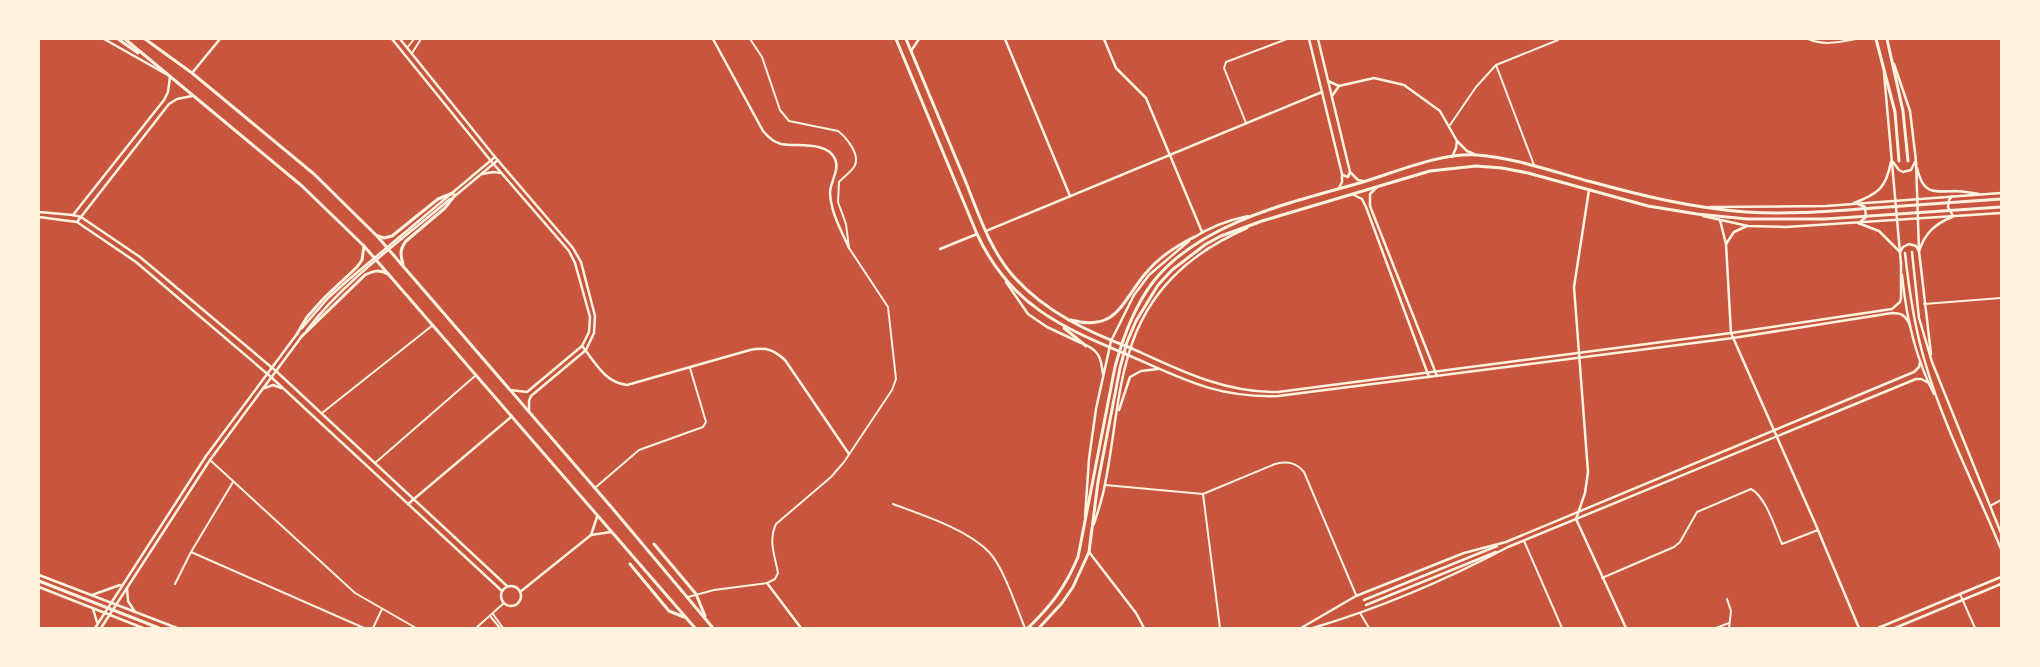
<svg xmlns="http://www.w3.org/2000/svg" width="2040" height="667" viewBox="0 0 2040 667" font-family="Ubuntu,sans-serif">
<style>
.lines{fill:none;stroke-linecap:round;stroke-linejoin:round}
.minor{stroke:#fff3e0;stroke-width:2}
.tertiary{stroke:#fff3e0;stroke-width:2.5}
.secondary{stroke:#fff3e0;stroke-width:2.5}
.primary{stroke:#fff3e0;stroke-width:3}
.trunk{stroke:#fff3e0;stroke-width:3}
</style>
<rect width="100%" height="100%" fill="#c8553d"/>
<g class="lines">
<!-- minor -->
<g class="minor">
<path d="M1808 39C1824 46 1840 42 1856 39"/>
<path d="M407 48 414 39"/>
<path d="M412 53 421 39"/>
<path d="M1496 65 1534 165"/>
<path d="M1246 123 1224 68 1226 62 1287 39"/>
<path d="M1450 125 1476 87 1496 65 1558 40"/>
<path d="M1924 304 2001 298"/>
<path d="M322 413 433 325"/>
<path d="M210 460 355 593 416 628"/>
<path d="M375 463 475 376"/>
<path d="M1105 485 1203 494 1275 464C1287 461 1296 462 1304 472L1356 595"/>
<path d="M596 487 639 450 703 427 706 422 690 368"/>
<path d="M1203 494 1220 628"/>
<path d="M893 504C922 515 967 529 989 552 1004 568 1016 607 1025 628"/>
<path d="M1990 506 2001 500"/>
<path d="M1524 541 1562 628"/>
<path d="M191 552 364 628"/>
<path d="M1602 578 1674 547 1680 542 1697 512 1751 489C1766 497 1775 528 1782 544L1818 530"/>
<path d="M175 584 191 552 233 482"/>
<path d="M1960 594 1975 628"/>
<path d="M688 597 714 590 767 583 775 579 778 573C775 556 768 541 776 524L831 477 844 462 892 390 896 379 888 307 849 248 846 224 838 202 839 182C843 177 853 171 855 165 860 154 846 137 838 131L789 121 780 110 762 57 750 39"/>
<path d="M1727 599 1731 611 1729 628"/>
<path d="M1360 613 1369 628"/>
<path d="M493 614 503 628"/>
<path d="M490 616 500 628"/>
<path d="M373 628 382 609"/>
<path d="M476 628 504 603"/>
<path d="M1716 628 1729 623"/>
</g>
<!-- tertiary -->
<g class="tertiary">
<path d="M104 39 166 74"/>
<path d="M713 39 763 131C768 137 773 142 781 144 797 147 827 141 835 159 840 170 830 182 830 193 831 213 841 230 849 248"/>
<path d="M1005 39 1070 196"/>
<path d="M1104 39 1116 68 1146 98 1202 232"/>
<path d="M1894 64 1910 111 1916 161 1919 251 1931 354"/>
<path d="M192 73 220 39"/>
<path d="M1884 73 1901 264"/>
<path d="M1328 81 1339 86"/>
<path d="M1339 86 1374 78 1404 85 1440 111 1457 141"/>
<path d="M1332 96 1339 86"/>
<path d="M1452 157 1456 148 1457 141 1467 151 1474 154"/>
<path d="M1893 162 1899 170 1903 172 1911 170 1915 162"/>
<path d="M1917 168C1923 194 1932 192 1955 191 1963 191 1971 193 1979 194"/>
<path d="M1376 188 1370 194V206L1437 376"/>
<path d="M1589 190 1574 287 1588 472 1585 493 1576 519 1626 628"/>
<path d="M1354 195 1362 199 1366 207 1429 377"/>
<path d="M1854 203C1878 194 1886 188 1891 162"/>
<path d="M1720 220 1726 244 1734 232 1747 226"/>
<path d="M1858 223 1879 231 1900 252 1903 247 1909 244 1916 246 1919 251C1925 233 1935 224 1952 217"/>
<path d="M986 231 1322 92"/>
<path d="M1726 244 1731 333 1815 523 1859 628"/>
<path d="M940 249 977 234"/>
<path d="M1902 275C1906 316 1915 357 1934 394"/>
<path d="M1006 282 1028 314 1047 327 1081 343"/>
<path d="M1086 345C1100 352 1101 359 1103 374"/>
<path d="M582 346C596 363 604 382 627 385L750 350C765 347 773 349 785 360L849 454"/>
<path d="M408 504 511 417"/>
<path d="M591 535 611 532"/>
<path d="M1089 552 1136 613 1144 628"/>
<path d="M39 575 177 628"/>
<path d="M767 583 801 628"/>
<path d="M39 587 143 628"/>
<path d="M520 592 591 535 597 517"/>
<path d="M1364 600 1497 546"/>
<path d="M1366 605 1496 552"/>
<path d="M1301 628 1356 596 1464 553 1506 542 1914 372 1919 367 1920 362"/>
<path d="M1313 628C1380 608 1446 580 1508 547L1916 379H1921L1929 383"/>
</g>
<!-- secondary -->
<g class="secondary">
<path d="M392 39 491 161 569 251 575 263 590 317 589 332 582 346 527 392 510 390"/>
<path d="M400 39 495 157 573 248 581 262 595 316 594 333 586 350 531 396 529 401V411"/>
<path d="M1309 39 1342 174V182L1339 188"/>
<path d="M1318 39 1350 172 1358 180 1363 181"/>
<path d="M911 51 919 39"/>
<path d="M482 174 493 172 501 173"/>
<path d="M1343 175 1348 177 1350 172"/>
<path d="M455 196 498 160"/>
<path d="M1952 196 1949 200 1948 207 1953 216"/>
<path d="M1858 204 1865 207 1866 217 1859 223"/>
<path d="M1710 207 1826 206 2001 193"/>
<path d="M39 212 73 215 81 217 140 257 276 371 507 586"/>
<path d="M73 215 164 100 168 92 170 77"/>
<path d="M1703 216 1748 226 1786 227 2001 213"/>
<path d="M39 217 77 222 136 262 271 377 502 591"/>
<path d="M77 222 169 104 177 99 192 96"/>
<path d="M1193 238C1210 227 1229 220 1248 216"/>
<path d="M1912 252 1919 318 1932 362 2001 533"/>
<path d="M1905 253C1909 290 1914 326 1925 362 1943 425 1976 488 2001 549"/>
<path d="M302 328 328 298 347 281 495 157"/>
<path d="M307 330C346 279 402 240 450 199"/>
<path d="M1131 348C1179 370 1224 393 1278 392L1731 333 1892 309 1900 302 1901 298V263"/>
<path d="M1128 355C1183 379 1216 398 1278 396L1733 338 1892 313C1902 313 1906 316 1910 325"/>
<path d="M265 388 273 385 281 388"/>
<path d="M1119 410 1130 377 1141 371 1158 369"/>
<path d="M1085 517 1089 459 1096 409 1111 341 1134 295 1149 275 1189 241"/>
<path d="M1094 524C1098 511 1103 497 1105 484 1114 441 1116 395 1129 353 1147 291 1190 253 1247 228"/>
<circle cx="511" cy="596" r="10"/>
<path d="M127 588 128 601 135 612"/>
<path d="M92 595 120 585"/>
<path d="M93 609 97 622"/>
<path d="M95 628 206 456 297 334"/>
<path d="M101 628 210 460 302 336"/>
<path d="M1878 628 2001 577"/>
<path d="M1895 628 2001 584"/>
</g>
<!-- primary -->
<g class="primary">
<path d="M118 39 138 53"/>
<path d="M125 39 302 186 364 246 695 628"/>
<path d="M145 39 192 73 314 174 377 236 613 509 713 628"/>
<path d="M896 39 977 234C1010 305 1061 327 1128 355"/>
<path d="M906 39C926 86 945 133 965 180 978 212 990 251 1015 278 1046 312 1088 332 1131 348"/>
<path d="M1876 39 1895 112 1899 161"/>
<path d="M1887 39 1903 111 1908 161"/>
<path d="M378 236 384 238 392 236 438 199 453 193"/>
<path d="M403 264C400 254 400 249 406 241L445 208 455 195"/>
<path d="M1071 320C1117 332 1121 303 1145 274 1159 257 1175 247 1194 237"/>
<path d="M1064 328 1086 346"/>
<path d="M297 334 307 317 325 297 357 267 362 260 364 246"/>
<path d="M301 337 365 275C373 271 379 269 388 274"/>
<path d="M654 544 696 594 705 616"/>
<path d="M630 564 669 611 684 617"/>
<path d="M39 581 159 628"/>
</g>
<!-- trunk -->
<g class="trunk">
<path d="M1028 628C1051 606 1066 586 1078 557L1115 367C1123 337 1134 307 1153 282 1200 222 1293 202 1363 182 1399 171 1439 153 1477 155 1516 158 1554 172 1592 182 1643 196 1693 208 1746 212 1789 215 1831 211 1874 208 1916 205 1959 202 2001 199"/>
<path d="M1039 628 1062 603 1073 587 1089 552 1098 482 1120 368 1127 342 1136 321 1158 285 1172 270 1206 244 1221 236 1262 221 1430 171 1476 166 1502 168 1528 173 1648 206 1697 214 1747 219H1825L2001 207"/>
</g>
</g>
<!-- border -->
<rect width="2040" height="667" fill="none" stroke="#fff3e0" stroke-width="80"/>
</svg>
